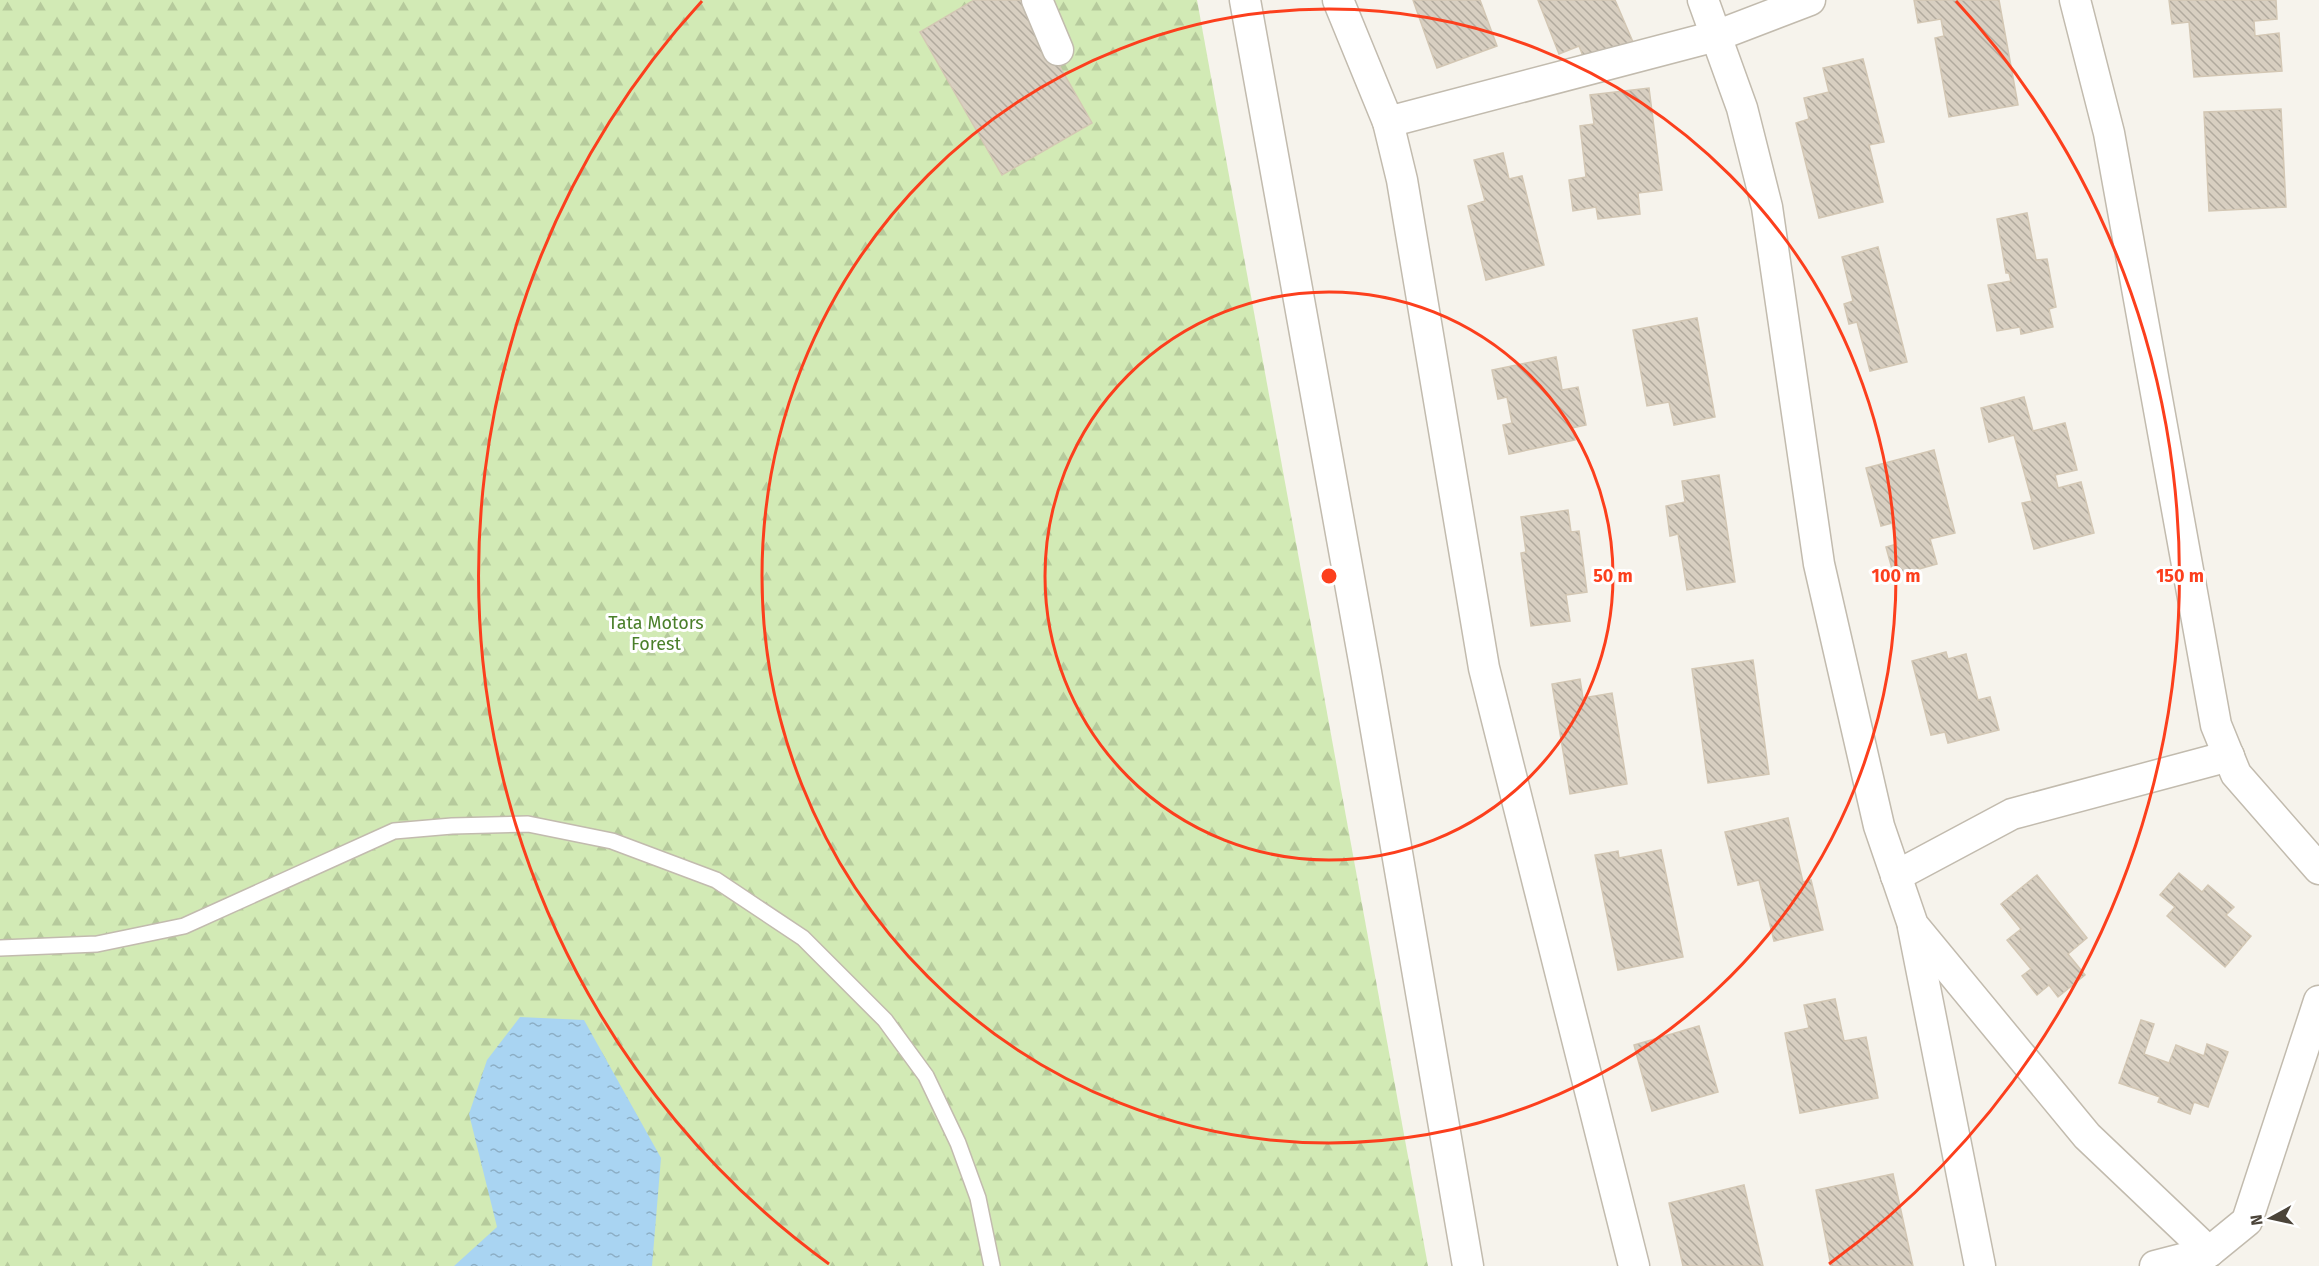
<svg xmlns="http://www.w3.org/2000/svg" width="2319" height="1266" viewBox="0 0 2319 1266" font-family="'Fira Sans',sans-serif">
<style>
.forest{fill:url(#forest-firs)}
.water{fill:url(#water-ripples)}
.building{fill:url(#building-back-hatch);stroke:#d3c7b4;stroke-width:1.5}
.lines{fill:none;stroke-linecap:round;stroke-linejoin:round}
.lane-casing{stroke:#c2bbae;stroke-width:18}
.street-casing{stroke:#c2bbae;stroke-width:33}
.lane{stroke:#fff;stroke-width:15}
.street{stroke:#fff;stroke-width:30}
.ring{fill:none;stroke:#fc3f1d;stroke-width:3}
.labels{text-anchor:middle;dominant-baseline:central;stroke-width:6;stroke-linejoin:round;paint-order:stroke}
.park-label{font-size:18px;fill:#4a7f2a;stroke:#fff}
.centre{fill:#fc3f1d;stroke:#fff;stroke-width:3}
.ring-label{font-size:18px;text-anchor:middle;font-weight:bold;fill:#fc3f1d;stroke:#fff;stroke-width:6;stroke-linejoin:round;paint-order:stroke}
</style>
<defs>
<pattern id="forest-firs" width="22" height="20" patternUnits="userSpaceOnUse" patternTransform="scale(1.5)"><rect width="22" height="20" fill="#d2eab5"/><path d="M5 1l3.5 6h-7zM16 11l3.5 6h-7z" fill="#b6ca9c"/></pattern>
<pattern id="water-ripples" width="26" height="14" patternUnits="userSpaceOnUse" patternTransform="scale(1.5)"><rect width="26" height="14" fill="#a9d4f2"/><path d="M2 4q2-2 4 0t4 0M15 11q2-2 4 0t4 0" fill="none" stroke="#8caec5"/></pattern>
<pattern id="building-back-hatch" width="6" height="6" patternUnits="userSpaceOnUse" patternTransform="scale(1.5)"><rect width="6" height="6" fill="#d8cfc1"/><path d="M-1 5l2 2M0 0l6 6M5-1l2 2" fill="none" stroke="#b1aa9e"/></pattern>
</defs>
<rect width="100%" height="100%" fill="#f6f3ec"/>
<!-- forest -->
<path class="forest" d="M0 0H1197L1428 1266H0Z"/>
<!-- water -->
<path class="water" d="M520 1017 584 1020 661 1158 652 1266H454L497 1227 469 1114 487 1060Z"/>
<!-- building -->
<g class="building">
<path d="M974 0H1022L1092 123 1002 175 920 32Z"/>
<path d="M1413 0H1480L1497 46 1437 68Z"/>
<path d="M1538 0H1615L1633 42 1585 61 1579 46 1559 54Z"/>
<path d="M1914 0H1999L2018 105 1949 117 1935 38 1944 36 1941 19 1918 23Z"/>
<path d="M2169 0H2276L2277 19 2254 21 2255 36 2279 33 2282 71 2194 77 2189 22 2172 24Z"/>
<path d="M1863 59 1884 142 1869 145 1883 202 1819 218 1796 123 1809 119 1804 98 1829 92 1823 68Z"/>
<path d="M1649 88 1662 190 1638 193 1640 214 1598 219 1596 207 1573 211 1569 180 1586 177 1580 126 1594 124 1590 95Z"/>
<path d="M2281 109 2286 207 2209 211 2204 112Z"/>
<path d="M1503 153 1509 179 1522 176 1544 265 1486 280 1468 206 1485 201 1474 160Z"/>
<path d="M2027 213 2036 260 2047 259 2056 307 2049 309 2053 327 2021 334 2020 327 1997 331 1988 285 2011 281 2009 273H2006L1997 219Z"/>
<path d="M1878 247 1907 362 1870 371 1857 322 1849 324 1844 304 1853 301 1842 257Z"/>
<path d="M1697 318 1715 417 1674 425 1669 402 1647 406 1633 330Z"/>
<path d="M1556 357 1562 390 1578 387 1586 425 1572 428 1575 440 1509 454 1503 425 1512 423 1507 397 1498 399 1492 370Z"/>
<path d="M2024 397 2033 431 2065 423 2077 470 2055 475 2058 488 2081 482 2094 533 2034 549 2022 503 2032 501 2014 435 1989 442 1981 408Z"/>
<path d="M1934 450 1955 533 1930 539 1937 564 1894 576 1886 547 1897 544 1892 523 1881 526 1866 468Z"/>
<path d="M1719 475 1735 582 1687 590 1678 534 1670 536 1666 506 1685 502 1682 481Z"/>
<path d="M1568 510 1571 532 1579 531 1587 592 1566 595 1570 621 1531 626 1521 553 1526 552 1521 517Z"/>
<path d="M1946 652 1948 659 1966 654 1978 700 1990 697 1999 730 1948 743 1945 732 1931 735 1912 661Z"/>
<path d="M1753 660 1769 774 1708 783 1692 669Z"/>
<path d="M1580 679 1583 698 1612 693 1627 784 1570 794 1552 684Z"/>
<path d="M1788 818 1803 882 1811 880 1823 930 1774 941 1759 880 1738 885 1725 832Z"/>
<path d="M1661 850 1683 957 1618 970 1595 855 1618 851 1619 858Z"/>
<path d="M2179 873 2202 892 2208 885 2234 907 2226 915 2251 936 2225 967 2167 916 2175 907 2160 895Z"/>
<path d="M2037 875 2087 938 2068 954 2085 975 2058 997 2049 985 2037 995 2022 976 2031 969 2007 940 2021 929 2001 904Z"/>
<path d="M1835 999 1844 1041 1866 1037 1878 1098 1800 1113 1785 1033 1809 1028 1804 1005Z"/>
<path d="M2141 1020 2154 1024 2144 1054 2169 1063 2176 1045 2204 1056 2207 1044 2228 1052 2208 1107 2194 1102 2190 1114 2158 1102 2160 1097 2119 1083Z"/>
<path d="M1699 1026 1718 1092 1652 1111 1634 1045Z"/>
<path d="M1893 1174 1913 1266H1831L1816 1190Z"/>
<path d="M1744 1185 1763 1266H1683L1669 1203Z"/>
</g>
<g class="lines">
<defs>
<path id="lane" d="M0 948 97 944 184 926 394 831 452 826 528 824 612 841 716 880 803 938 885 1020 926 1076 958 1143 978 1198 992 1266"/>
<g id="street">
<path d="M1037 0 1058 50"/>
<path d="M1245 0 1366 672 1468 1266"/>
<path d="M1338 0 1388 122 1402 180 1484 668 1634 1266"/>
<path d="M1703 0 1742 108 1767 207 1819 564 1879 826 1913 925 2087 1136 2209 1252"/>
<path d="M2075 0 2109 133 2216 725 2236 774 2319 869"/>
<path d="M1388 122 1716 36 1810 0"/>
<path d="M1896 876 2012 814 2229 756"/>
<path d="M1913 927 1980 1266"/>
<path d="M2155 1266 2209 1252 2247 1221 2319 1001"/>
</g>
</defs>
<!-- lane casing -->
<use href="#lane" class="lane-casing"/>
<!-- street casing -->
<use href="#street" class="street-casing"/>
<!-- lane -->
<use href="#lane" class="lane"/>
<!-- street -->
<use href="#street" class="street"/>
</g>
<!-- distance rings -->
<g class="ring">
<circle cx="1329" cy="576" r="284"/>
<circle cx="1329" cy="576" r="567"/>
<path d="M829 1264A851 851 0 0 1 702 1M1956 1A851 851 0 0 1 1829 1264"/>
</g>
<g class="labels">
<!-- park labels -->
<g class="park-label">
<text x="656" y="623">Tata Motors<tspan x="656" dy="21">Forest</tspan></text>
</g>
</g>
<circle cx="1329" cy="576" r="9" class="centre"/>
<g class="ring-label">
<text x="1613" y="582">50 m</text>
<text x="1896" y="582">100 m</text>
<text x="2180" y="582">150 m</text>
</g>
<!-- north arrow -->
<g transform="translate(2271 1218) rotate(262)" stroke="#ffffff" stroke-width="4.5" paint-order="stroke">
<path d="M0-4.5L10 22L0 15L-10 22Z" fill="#4b4439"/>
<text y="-9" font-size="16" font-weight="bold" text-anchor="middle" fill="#4b4439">N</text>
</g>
</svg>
